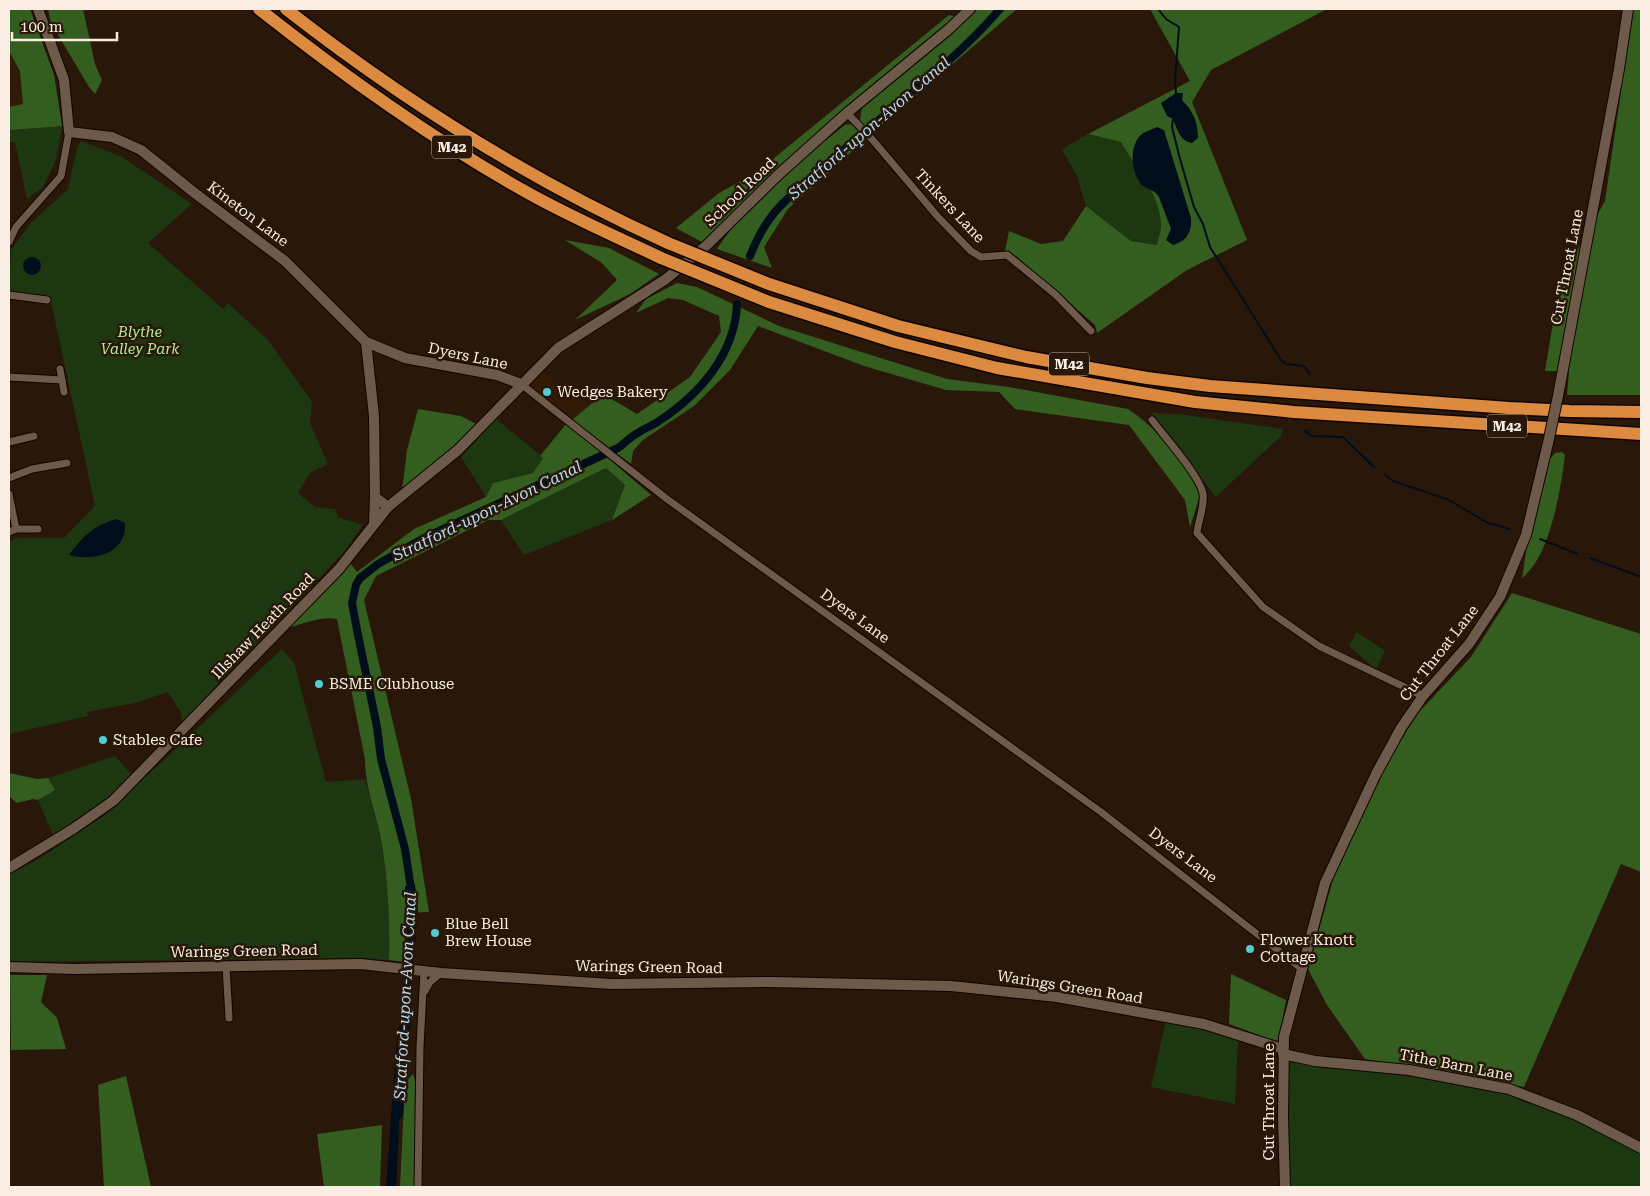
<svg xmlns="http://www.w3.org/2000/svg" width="1650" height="1196" viewBox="0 0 1650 1196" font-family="'Roboto Serif',serif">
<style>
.built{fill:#311b07}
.green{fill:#1d3711}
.forest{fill:#335e1f}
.water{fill:#000d1a}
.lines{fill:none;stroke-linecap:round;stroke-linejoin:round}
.stream{stroke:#000d1a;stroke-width:2}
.canal{stroke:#000d1a;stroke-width:8}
.street-casing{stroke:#110400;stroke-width:9}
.secondary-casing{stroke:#110400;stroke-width:12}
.highway-casing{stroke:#110400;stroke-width:15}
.street{stroke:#6e5a4a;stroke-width:7}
.secondary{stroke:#6e5a4a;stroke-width:10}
.highway{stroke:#dc8a40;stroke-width:12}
.secondary-bridge-casing{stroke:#110400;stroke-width:12;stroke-linecap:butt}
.highway-bridge-casing{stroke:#110400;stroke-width:15;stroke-linecap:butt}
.secondary-bridge{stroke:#6e5a4a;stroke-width:10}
.highway-bridge{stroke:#dc8a40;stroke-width:12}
.poi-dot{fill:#51ccd1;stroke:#291809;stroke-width:2}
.labels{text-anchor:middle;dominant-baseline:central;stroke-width:5;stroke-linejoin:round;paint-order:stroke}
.shield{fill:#291809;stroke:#bbaea2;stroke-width:1}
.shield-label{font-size:14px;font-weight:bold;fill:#faeee4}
.street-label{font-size:15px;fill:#faeee4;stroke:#291809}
.park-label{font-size:15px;font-style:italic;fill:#adec93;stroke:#291809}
.poi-label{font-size:15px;fill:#faeee4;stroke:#291809;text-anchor:start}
.water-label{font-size:16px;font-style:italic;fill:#b4dcf5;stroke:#291809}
</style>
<rect width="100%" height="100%" fill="#291809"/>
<!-- built -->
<g class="built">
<path d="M9 51 20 71 23 104 9 107Z"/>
<path d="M539 369 565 391 589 406 572 420 555 407 525 385Z"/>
</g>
<!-- green -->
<g class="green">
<path d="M9 9H30L54 75 62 126 56 160 43 187 27 199 15 142H9V107L23 104 20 71 9 51Z"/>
<path d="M1088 134 1121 142C1135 167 1161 195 1161 226 1161 232 1158 239 1157 245L1131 241 1086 206 1077 176 1062 149Z"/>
<path d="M81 141 122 157 192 204 148 243 223 309 228 303 268 340 312 402 310 423 328 464 310 473 298 493 315 507 335 509 338 517 363 525 344 552 216 686 183 725 180 711 168 692 135 703 87 712 88 716 9 734V542L17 538H64L95 506 50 297 9 292 11 250 31 223 68 189 77 148Z"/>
<path d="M1151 413 1178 414 1283 429 1281 436 1216 497Z"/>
<path d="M496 419 544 458 533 473 493 483 486 497 461 457Z"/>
<path d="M606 468 625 485 612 520 524 555 501 520Z"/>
<path d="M1357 632 1385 651 1376 669 1349 646Z"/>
<path d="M282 649 294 663 326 782 365 779 380 834 390 905 389 960 356 958 9 962V874L37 860 105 815Z"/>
<path d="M115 756 131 774 121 788 61 832 53 835 38 800 54 790 48 778Z"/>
<path d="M1166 1020 1238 1038 1235 1104 1151 1087Z"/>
<path d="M1294 1063 1373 1069 1510 1092 1553 1109 1641 1154V1187H1290L1286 1118 1287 1064Z"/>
</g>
<!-- forest -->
<g class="forest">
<path d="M9 9H30L54 75 62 126 9 130V107L23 104 20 71 9 51Z"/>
<path d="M48 9H83L95 64 102 80 95 94 89 87 51 23Z"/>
<path d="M976 9H1017L872 133 860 121 862 105 946 36Z"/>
<path d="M1150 9H1327L1211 70 1192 102 1247 240 1187 270 1097 333 1095 325 1016 256 1005 251 1009 231 1041 244 1063 241 1086 206 1131 241 1157 245C1158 239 1161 231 1161 226 1161 195 1135 167 1121 142L1088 134 1190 81Z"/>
<path d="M1633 9H1641V395H1567L1569 371H1545L1560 281 1605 201Z"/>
<path d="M949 15 957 17 702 242 676 228 719 193 757 172Z"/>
<path d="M851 124 866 139 788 209 764 247 772 268 717 249C749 200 799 161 845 125Z"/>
<path d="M565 240 609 248 659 274 630 294 575 320 617 280 602 263Z"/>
<path d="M677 283 697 287 779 326 947 379 1009 387 1128 409C1159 430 1185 461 1200 495L1190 527 1185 500 1129 425 1015 409 999 392 946 390 864 366 758 326 730 370 694 406 643 440 633 451 631 464 572 420 603 394 637 414 690 377 721 332 719 316 683 300 668 298 636 313 646 299Z"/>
<path d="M418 409 461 416 478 425 402 490 407 450Z"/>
<path d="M567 423 651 495 612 520 625 485 606 468 501 520H488L376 576 364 600 411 799 429 912 405 913 404 962 389 960C390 918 388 876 380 834 374 808 365 785 365 759L337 619C320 616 304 624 287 628L350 563 357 572 414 529 486 497 493 483 533 473 543 458 540 456Z"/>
<path d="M1562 452 1565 455C1562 484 1552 536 1537 560 1533 567 1527 573 1522 579L1526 552 1550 459 1555 453Z"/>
<path d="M1512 593 1641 634V872L1621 864 1524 1087 1365 1059 1327 1005 1308 969 1334 876 1387 764 1417 714 1471 657Z"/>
<path d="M9 773 37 779 48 778 55 790 38 800 33 799 17 803 9 796Z"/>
<path d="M1231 974 1286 1000 1278 1042 1229 1024Z"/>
<path d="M10 975H47L41 1002 57 1018 66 1049 11 1050Z"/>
<path d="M413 1074 416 1085 414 1187H400L405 1083Z"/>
<path d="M126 1076 151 1187H104L98 1085Z"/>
<path d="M382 1125 380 1187H324L317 1134Z"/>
</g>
<!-- water -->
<g class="water">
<path d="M1176 93H1183L1182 100C1193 111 1198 122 1198 138L1192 143C1180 141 1177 129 1173 119L1167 116 1161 103Z"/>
<path d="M1157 127 1164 130 1191 218C1192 232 1187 241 1173 245L1166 240 1171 229 1159 197C1155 190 1149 190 1143 186 1131 175 1128 145 1142 134 1146 131 1153 129 1157 127Z"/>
<circle cx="32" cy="266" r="9"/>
<path d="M117 519 125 523C127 553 94 562 69 555 83 536 94 525 117 519Z"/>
<path d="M415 884 418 912 400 1104 396 1187H386L396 1049 408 959 405 886Z"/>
</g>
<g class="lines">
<!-- stream -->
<g class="stream">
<path d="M1158 9 1166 19 1179 27 1175 82 1176 93"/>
<path d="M1173 119 1172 127 1180 159 1194 207 1203 224 1210 247 1281 360 1286 364 1304 366 1310 374"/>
<path d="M1305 430 1311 436 1343 437 1374 467"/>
<path d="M1385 475 1393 481 1449 500 1486 522 1509 529"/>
<path d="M1540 539 1578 554"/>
<path d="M1590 558 1641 577"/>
</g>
<!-- canal -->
<g class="canal">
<path d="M750 256C768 209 791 196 827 164 884 113 950 67 1000 9"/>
<path d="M412 895 405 849 381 759 377 727 357 630 352 603 356 585 360 578 378 564 424 538 618 448C624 444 629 438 636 434 643 429 652 426 659 421 700 394 735 354 737 304"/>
<path d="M399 1114 407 1016"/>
</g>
<defs>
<g id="street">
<path d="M847 113 871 138 938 217 971 251 981 257 1007 255 1056 295 1091 331"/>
<path d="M9 242 16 227 61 176 69 132"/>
<path d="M9 295 47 300"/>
<path d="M60 369 64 392"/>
<path d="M9 377 62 380"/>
<path d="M521 384 667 499 1101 812 1302 969"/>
<path d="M1152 420C1164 436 1200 476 1203 494 1205 506 1198 521 1197 533L1263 607 1319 646 1423 696"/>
<path d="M9 442 34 436"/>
<path d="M9 478 32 469 67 463"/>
<path d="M9 494 16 529"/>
<path d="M9 532 16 529H38"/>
<path d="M226 966 229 1018"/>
<path d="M425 991 430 982 441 973"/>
<path d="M418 1187 420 1047 424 971"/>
</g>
<g id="secondary">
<path d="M38 9 64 80 69 132 112 137 141 150 196 194 285 261 366 342 374 416 375 497 388 507"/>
<path d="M366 342 405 358 497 375 521 384"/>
<path d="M1558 396 1619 69 1628 9"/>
<path d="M374 523 375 497"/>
<path d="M9 868 73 829 113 801 339 569 388 507 458 450 558 348 666 279 707 245 778 175 847 113 949 29 970 9"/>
<path d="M9 967 74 969 361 964 441 973 611 984 771 982 951 986 1057 997 1204 1024 1283 1049"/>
<path d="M1283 1054 1315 1061 1409 1070 1509 1089 1577 1115 1641 1148"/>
<path d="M1285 1187 1283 1118 1284 1037 1325 883 1376 774 1401 728 1423 696 1469 644 1500 597 1526 535 1548 443"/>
</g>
<g id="highway">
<path d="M259 9C344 76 433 140 528 193 571 217 617 237 661 258"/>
<path d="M286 9C404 101 531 181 668 243"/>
<path d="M769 284 898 326 1026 357 1147 378 1210 386 1509 408 1570 411 1641 412"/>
<path d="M769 302 895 342 997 368 1195 402 1294 412 1641 434"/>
</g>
</defs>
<!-- street casing -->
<use href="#street" class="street-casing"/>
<!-- secondary casing -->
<use href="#secondary" class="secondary-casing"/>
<!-- highway casing -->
<use href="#highway" class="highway-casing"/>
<!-- street -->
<use href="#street" class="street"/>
<!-- secondary -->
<use href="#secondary" class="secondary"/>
<!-- highway -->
<use href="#highway" class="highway"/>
<defs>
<path id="secondary-bridge" d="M1548 443 1558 396"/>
<g id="highway-bridge">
<path d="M668 243 769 284"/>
<path d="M661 258 769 302"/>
</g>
</defs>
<!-- secondary-bridge casing -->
<use href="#secondary-bridge" class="secondary-bridge-casing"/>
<!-- highway-bridge casing -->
<use href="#highway-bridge" class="highway-bridge-casing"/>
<!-- secondary-bridge -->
<use href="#secondary-bridge" class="secondary-bridge"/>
<!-- highway-bridge -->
<use href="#highway-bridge" class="highway-bridge"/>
</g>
<!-- markers -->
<g class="poi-dot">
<circle cx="547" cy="392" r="5"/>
<circle cx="319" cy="684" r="5"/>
<circle cx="103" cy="740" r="5"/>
<circle cx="435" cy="933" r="5"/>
<circle cx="1250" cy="949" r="5"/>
</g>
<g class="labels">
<!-- shield labels -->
<g class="shield">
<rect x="432" y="135.5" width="40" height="23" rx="4"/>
<rect x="1049" y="352.5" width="40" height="23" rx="4"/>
<rect x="1487" y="414.5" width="40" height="23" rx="4"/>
</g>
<g class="shield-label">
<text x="452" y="147">M42</text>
<text x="1069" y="364">M42</text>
<text x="1507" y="426">M42</text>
</g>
<!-- street labels -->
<g class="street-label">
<text transform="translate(740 192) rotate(-44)">School Road</text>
<text transform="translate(950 206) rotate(47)">Tinkers Lane</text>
<text transform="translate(248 214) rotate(37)">Kineton Lane</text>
<text transform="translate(1567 267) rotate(-79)">Cut Throat Lane</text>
<text transform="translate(468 356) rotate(12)">Dyers Lane</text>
<text transform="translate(855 616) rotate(36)">Dyers Lane</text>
<text transform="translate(263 626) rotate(-46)">Illshaw Heath Road</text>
<text transform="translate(1439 653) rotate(-52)">Cut Throat Lane</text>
<text transform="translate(1183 855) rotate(37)">Dyers Lane</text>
<text transform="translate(244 951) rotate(-1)">Warings Green Road</text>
<text transform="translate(649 967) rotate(1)">Warings Green Road</text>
<text transform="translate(1070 987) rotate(9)">Warings Green Road</text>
<text transform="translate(1456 1065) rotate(11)">Tithe Barn Lane</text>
<text transform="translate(1269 1102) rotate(-90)">Cut Throat Lane</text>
</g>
<!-- park labels -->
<g class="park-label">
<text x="140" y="332">Blythe<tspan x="140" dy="17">Valley Park</tspan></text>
</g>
<!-- poi labels -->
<g class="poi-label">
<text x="557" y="392">Wedges Bakery</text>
<text x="329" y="684">BSME Clubhouse</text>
<text x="113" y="740">Stables Cafe</text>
<text x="445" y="924">Blue Bell<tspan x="445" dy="17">Brew House</tspan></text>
<text x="1260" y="940">Flower Knott<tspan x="1260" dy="17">Cottage</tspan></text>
</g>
<!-- water labels -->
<g class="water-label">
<text transform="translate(869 128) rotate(-41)">Stratford-upon-Avon Canal</text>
<text transform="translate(487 511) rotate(-26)">Stratford-upon-Avon Canal</text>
<text transform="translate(405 996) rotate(-87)">Stratford-upon-Avon Canal</text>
</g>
</g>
<!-- border -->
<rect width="1650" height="1196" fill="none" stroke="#faeee4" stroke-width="20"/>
<!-- scale -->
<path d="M12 32v8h105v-8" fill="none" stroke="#faeee4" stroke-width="2.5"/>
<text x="20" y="32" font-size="15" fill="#faeee4" stroke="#291809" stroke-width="4" paint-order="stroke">100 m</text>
</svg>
